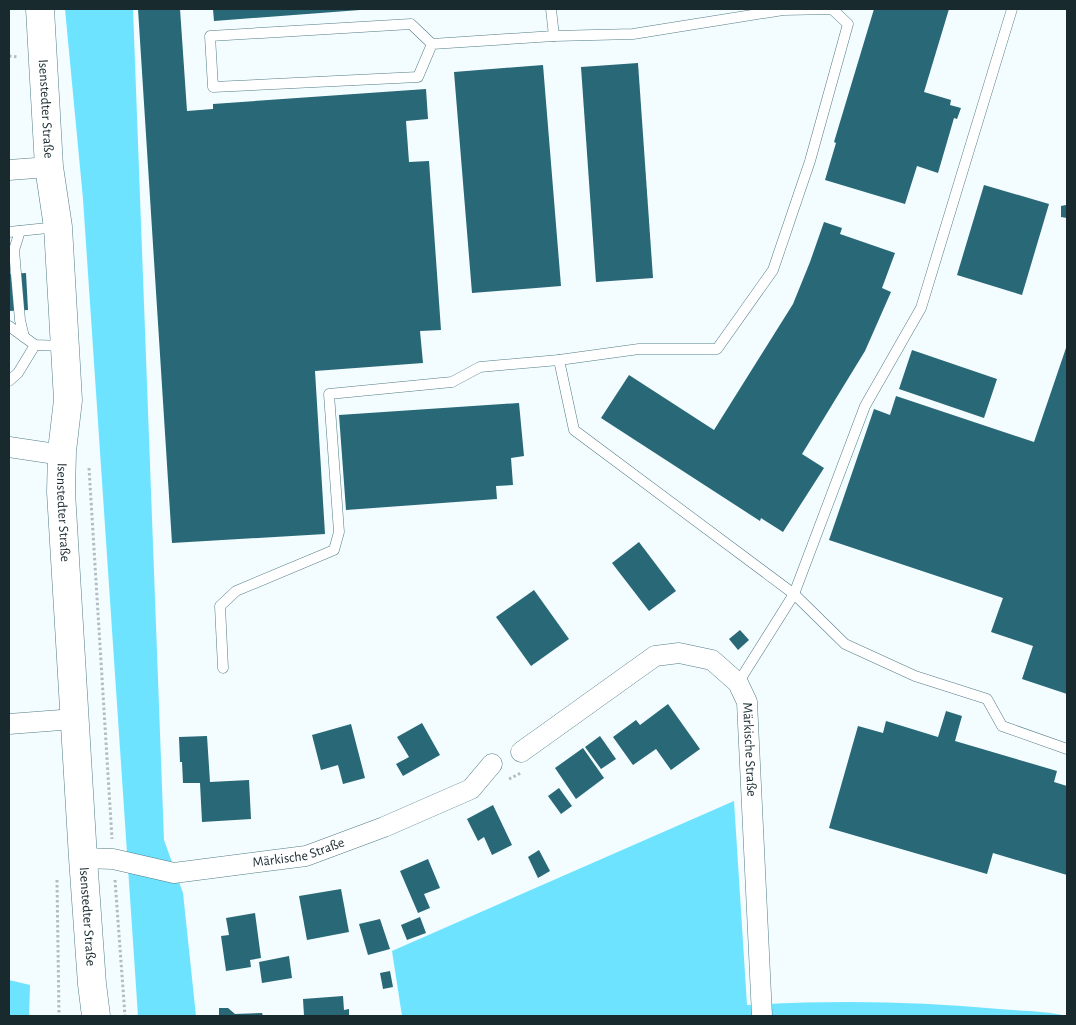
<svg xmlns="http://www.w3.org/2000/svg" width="1076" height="1025" viewBox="0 0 1076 1025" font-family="'Alegreya Sans',sans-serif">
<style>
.green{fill:#6de3ff}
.building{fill:#286877}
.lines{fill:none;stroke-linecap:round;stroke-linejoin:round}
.lane-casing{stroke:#527c87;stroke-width:11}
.street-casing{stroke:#527c87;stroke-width:21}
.secondary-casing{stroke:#527c87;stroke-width:29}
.path{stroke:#b2bdc1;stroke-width:3;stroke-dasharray:2.5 2.5;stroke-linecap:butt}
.lane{stroke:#fff;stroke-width:10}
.street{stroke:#fff;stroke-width:20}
.secondary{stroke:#fff;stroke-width:28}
.labels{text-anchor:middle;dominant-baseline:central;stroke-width:5;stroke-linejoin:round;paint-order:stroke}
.street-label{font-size:14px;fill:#192a2f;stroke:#fff}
</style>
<rect width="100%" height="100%" fill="#f3fcff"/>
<!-- green -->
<g class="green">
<path d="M65 9H133L164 840 183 893 196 1016H138L83 199Z"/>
<path d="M734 801 747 1005C831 1000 915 1001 999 1009 1021 1011 1047 1011 1067 1016H402L392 951Z"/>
<path d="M9 980 30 985 29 1016H9Z"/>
</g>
<!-- building -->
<g class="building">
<path d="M138 9H180L187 111 213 109V104L426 89 428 119 406 121 409 162 429 161 441 330 420 331 423 363 315 371 325 534 172 543Z"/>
<path d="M213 9H360V10L214 21Z"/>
<path d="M874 9H949L924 92 951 100 950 105 961 108 957 119 954 118 938 173 917 166 905 204 825 180 836 143 834 142Z"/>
<path d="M638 63 653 278 596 282 581 67Z"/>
<path d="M543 65 561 286 472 293 454 72Z"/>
<path d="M984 185 1049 204 1022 295 957 275Z"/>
<path d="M1066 205H1067V218L1061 217V206Z"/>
<path d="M824 222 842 228 840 234 895 253 882 288 891 292 865 351 802 454 824 468 783 532 761 518 760 521 601 418 629 375 714 430 793 304 810 262Z"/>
<path d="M26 273 28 310 9 311V274Z"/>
<path d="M1067 345V694L1022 679 1033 646 991 632 1003 598 829 540 874 409 890 415 896 396 1034 442Z"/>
<path d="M912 350 997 379 984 418 899 389Z"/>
<path d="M519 403 524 456 511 458 513 485 496 486 497 499 346 510 339 415Z"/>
<path d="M639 542 676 591 649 611 612 563Z"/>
<path d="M534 590 569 639 531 666 496 617Z"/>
<path d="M740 630 749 640 738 650 729 639Z"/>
<path d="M668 704 700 749 671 770 656 749 633 765 613 737 636 720 640 725Z"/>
<path d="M946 711 962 716 955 741 1057 771 1054 782 1067 786V875L993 853 987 874 829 828 858 726 883 733 886 721 938 737Z"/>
<path d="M422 723 440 755 403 776 396 764 409 757 397 737Z"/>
<path d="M351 724 365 778 343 784 338 765 321 770 312 735Z"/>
<path d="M207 736 210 782 249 780 251 819 202 822 200 783H183L182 762H180L179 737Z"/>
<path d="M600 736 616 759 601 769 585 747Z"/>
<path d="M583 748 604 778 576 799 555 768Z"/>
<path d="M559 788 572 806 561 814 548 796Z"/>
<path d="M493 805 512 845 492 855 484 837 478 841 467 819Z"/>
<path d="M539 850 550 871 538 878 528 857Z"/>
<path d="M428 859 440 888 424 894 430 908 418 913 400 871Z"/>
<path d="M341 889 349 932 307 940 299 896Z"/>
<path d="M255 913 261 958 250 960 251 967 226 971 221 936 229 935 226 918Z"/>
<path d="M420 917 426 933 407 940 401 925Z"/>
<path d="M380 919 390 949 368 955 359 924Z"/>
<path d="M289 956 292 978 262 983 259 962Z"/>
<path d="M390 971 393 987 383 989 380 973Z"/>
<path d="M343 996 344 1010 349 1009V1016H304L303 999Z"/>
<path d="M219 1008H228L235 1014 262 1013 263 1016H219Z"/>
</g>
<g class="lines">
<defs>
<g id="lane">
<path d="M432 44 418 77 213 87 210 36 411 24 432 44 554 36"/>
<path d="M20 231 14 250 20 320 24 337"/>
<path d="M9 232 57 227"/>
<path d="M9 326 35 345 64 346"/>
<path d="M559 360 574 430 794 594 845 644 915 676 987 699 1002 726 1067 749"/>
<path d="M9 381 18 373 35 345"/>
<path d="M223 668 220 606 236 591 334 550 339 532 329 394 452 382 480 367 559 360 639 349H717L773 270 810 161 848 24 832 9 783 10 633 34 554 36 551 9"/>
<path d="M738 683 794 594 865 406 921 308 1012 9"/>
</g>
<g id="street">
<path d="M9 170 49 167"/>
<path d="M9 447 49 453 62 451"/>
<path d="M9 724 74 719"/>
<path id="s1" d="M521 752 655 656 679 653 712 660 738 683 747 702 762 1016"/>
<path id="s2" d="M83 858 113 859 174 873 306 856 384 827 471 789 492 764"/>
</g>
<g id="secondary">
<path id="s3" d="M40 9 49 167 58 227 68 400 62 451 61 492 83 858 92 984 96 1016"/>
</g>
</defs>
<!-- lane casing -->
<use href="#lane" class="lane-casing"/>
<!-- street casing -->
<use href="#street" class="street-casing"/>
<!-- secondary casing -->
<use href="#secondary" class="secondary-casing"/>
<!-- path -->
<g class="path">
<path d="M9 56 18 57"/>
<path d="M89 468 112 839"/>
<path d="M509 779 521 773"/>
<path d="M57 880 59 1016"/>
<path d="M115 880 125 1016"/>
</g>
<!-- lane -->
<use href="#lane" class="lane"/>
<!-- street -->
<use href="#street" class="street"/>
<!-- secondary -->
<use href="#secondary" class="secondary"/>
</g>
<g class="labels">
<!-- street labels -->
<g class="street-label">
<text stroke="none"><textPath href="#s3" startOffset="100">Isenstedter Straße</textPath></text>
<text stroke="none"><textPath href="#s3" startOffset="505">Isenstedter Straße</textPath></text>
<text stroke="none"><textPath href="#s1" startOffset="326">Märkische Straße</textPath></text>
<text stroke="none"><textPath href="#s2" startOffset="219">Märkische Straße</textPath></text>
<text stroke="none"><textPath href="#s3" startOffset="910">Isenstedter Straße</textPath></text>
</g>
</g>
<!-- border -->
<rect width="1076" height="1025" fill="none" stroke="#192a2f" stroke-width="20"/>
</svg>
